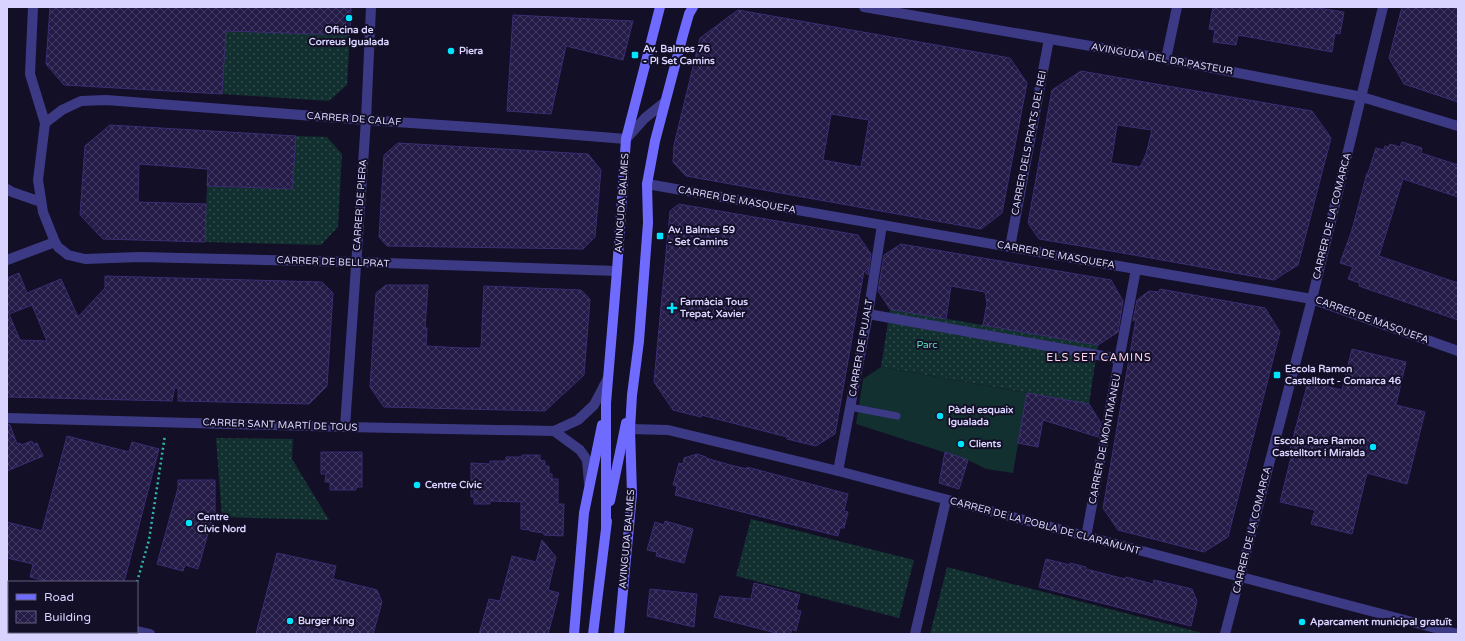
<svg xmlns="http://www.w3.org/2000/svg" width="1465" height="641" viewBox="0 0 1465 641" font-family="'Varela Round',sans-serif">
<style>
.grass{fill:url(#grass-dots)}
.pitch{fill:#12302f}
.building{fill:url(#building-cross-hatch);stroke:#3b2d73;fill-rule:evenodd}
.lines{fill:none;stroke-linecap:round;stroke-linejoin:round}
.path{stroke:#2fb8b0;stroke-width:2.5;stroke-dasharray:2 3;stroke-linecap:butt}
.lane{stroke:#3d3a85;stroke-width:7}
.street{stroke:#3d3a85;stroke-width:10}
.secondary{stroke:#6f6bff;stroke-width:10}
.poi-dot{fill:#00e5ff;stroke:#130f26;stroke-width:1.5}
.labels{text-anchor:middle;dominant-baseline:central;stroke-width:4;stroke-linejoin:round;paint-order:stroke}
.poi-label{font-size:10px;font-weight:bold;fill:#d9d4ff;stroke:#130f26;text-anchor:start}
.street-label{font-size:10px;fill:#d9d4ff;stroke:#130f26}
.park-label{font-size:10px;fill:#5fe0c0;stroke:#130f26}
.neighbourhood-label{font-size:11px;letter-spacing:1px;fill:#ffd6f0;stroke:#130f26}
</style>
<defs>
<pattern id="grass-dots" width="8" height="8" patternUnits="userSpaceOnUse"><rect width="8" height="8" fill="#12302f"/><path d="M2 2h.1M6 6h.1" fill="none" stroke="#344d4e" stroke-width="1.8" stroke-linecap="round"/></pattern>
<pattern id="building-cross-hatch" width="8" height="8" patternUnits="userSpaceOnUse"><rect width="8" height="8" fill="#241b47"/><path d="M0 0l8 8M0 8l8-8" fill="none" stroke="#433b63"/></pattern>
</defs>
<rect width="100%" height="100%" fill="#130f26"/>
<!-- grass -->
<g class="grass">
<path d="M226 31 350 35 347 85 329 101 222 94Z"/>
<path d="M296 136 327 137 342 154 338 227 321 245 205 242 207 186 292 189Z"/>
<path d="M890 309 1098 345 1089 404 881 367Z"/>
<path d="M216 438 293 439 292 459 329 520 222 517Z"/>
<path d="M751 519 914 560 899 618 736 576Z"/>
<path d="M947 567 1202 633V634H930Z"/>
</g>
<!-- pitch -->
<path class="pitch" d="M881 367 1027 393 1013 473 986 469 968 460 856 424 863 379Z"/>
<!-- building -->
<g class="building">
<path d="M50 7H351L350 35 226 31 222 94 64 85 46 64Z"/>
<path d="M1213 7H1311L1344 12 1340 34 1335 33 1332 52 1238 35 1236 45 1213 42 1215 30 1209 29Z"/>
<path d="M1402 7H1450L1458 9V102L1404 84 1389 58Z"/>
<path d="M738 10 1010 58 1027 83 1002 213 981 229 686 176 673 162 674 145 700 38ZM831 114 869 120 861 167 823 160Z"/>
<path d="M513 15 633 21 623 60 566 46 551 114 507 111Z"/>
<path d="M1081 71 1312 111 1331 138 1298 265 1274 280 1117 252 1039 239 1028 223 1052 90ZM1117 125 1152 130 1146 154 1140 167 1111 163Z"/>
<path d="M110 125 296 136 292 189 207 186 208 169 139 164 138 202 206 204 205 242 103 239 80 215 85 146Z"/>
<path d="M1402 142 1422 148 1421 153 1458 165V197L1403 179 1379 256 1458 283V320L1359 286 1360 283 1348 279 1353 267 1340 263 1352 230 1367 173H1368L1376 148 1384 150 1385 146 1389 147 1390 144 1400 147Z"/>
<path d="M398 143 588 154 601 170 595 237 583 249 387 246 379 237 384 155Z"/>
<path d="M679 204 858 235 871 254 868 275 864 271 835 434 816 446 787 439V437L701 415V417L673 410 654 382 670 211Z"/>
<path d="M901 244 1111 280 1123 301 1118 332 1098 345 983 325 987 303 985 292 951 286 946 319 890 309 878 291 884 255Z"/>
<path d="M19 273 27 293 61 279 78 317 105 288V276L322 282 333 293 327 386 309 404 178 401V388L175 387 172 401 7 397V278ZM32 305 47 341 20 340 9 314Z"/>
<path d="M386 285H428L425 328H427L426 346 463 348H481L484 286 581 290 590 299 584 375 545 411 384 407 370 387 376 293Z"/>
<path d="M1160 289 1265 308 1280 332 1228 537 1204 552 1118 530 1103 508 1136 319 1133 321 1137 300 1149 291 1159 292Z"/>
<path d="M1352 349 1406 362 1396 405 1425 412 1407 484 1367 473 1352 534 1311 524 1315 510 1280 502 1292 453H1289L1308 382 1342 390Z"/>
<path d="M1027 393 1089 404 1101 423 1098 437 1043 420 1038 447 1018 443Z"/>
<path d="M7 424 10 425 17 444 20 443 21 445 32 441 33 444 37 443 43 456 7 471Z"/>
<path d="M67 436 129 452 132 442 159 449 124 582H50L30 577 33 564 7 558V522L42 531Z"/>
<path d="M321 452H362V487H356V490H330V482H325L326 474H321Z"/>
<path d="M945 452 968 460 959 489 939 483Z"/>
<path d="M697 454 706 457V458L730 465 747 469V467L848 494 844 511 848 512 844 528H840L838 536 675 495 677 486 673 485 679 463 683 464 684 458Z"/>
<path d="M522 455H540V460L545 461V466H549V474H552V479H558V504H564L563 536 544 535V533L530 531V530L521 529V502L490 501V504H474V497H471V463L490 464V461H506V457H522Z"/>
<path d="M178 480H215V516H213L198 569 185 565 183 571 157 564 178 488Z"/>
<path d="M665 521 693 529 684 563 656 556 657 552 647 550 655 522 664 525Z"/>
<path d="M542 540 556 557 548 590 559 593 548 634H479L489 599 500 601 512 556 536 562Z"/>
<path d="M277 553 336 566 333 579 377 590 382 602 373 634H256Z"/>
<path d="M1046 559 1070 565V563L1086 567V569L1125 579 1126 577 1153 584 1154 580 1192 589 1197 601 1191 626 1039 587Z"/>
<path d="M754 583 800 595 796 610 801 611 796 631 792 629 790 634H780L714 617 720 596 751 599Z"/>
<path d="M650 589 697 594 694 627 647 616Z"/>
</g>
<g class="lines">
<!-- path -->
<path class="path" d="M137 582 149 540 165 435"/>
<!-- lane -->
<path class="lane" d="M850 407 897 416"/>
<!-- street -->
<g class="street">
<path d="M33 7 30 74 45 123"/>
<path d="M864 7 1166 59 1362 97 1458 126"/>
<path d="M1166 59 1177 7"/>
<path d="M647 184 1136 269 1312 299 1458 351"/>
<path d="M7 189 12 192 41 202"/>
<path d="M1010 247 1049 39"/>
<path d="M7 260 55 242"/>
<path d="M617 271 356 262 139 257 85 259 68 255 58 247 55 242 43 212 38 180 45 123 62 110 81 101 106 100 366 120 501 129 626 139 645 118 665 102"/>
<path d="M868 314 1120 359"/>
<path d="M7 418 345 427 554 431 578 420 594 405 608 378"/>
<path d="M345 427 366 120 371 7"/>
<path d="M630 429 668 430 838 471 1458 634"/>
<path d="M554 431 580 450 587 460 589 483"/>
<path d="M838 471 868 314 882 225"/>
<path d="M1086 537 1136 269"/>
<path d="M7 598H9"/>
<path d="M137 631 150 634"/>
<path d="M915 634 946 500"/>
<path d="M1225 634 1312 299 1383 7"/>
</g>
<!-- secondary -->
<g class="secondary">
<path d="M610 501 626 423"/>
<path d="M606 527V403L617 271 626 139 660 7"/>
<path d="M7 621 9 622"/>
<path d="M35 632 41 634"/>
<path d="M574 634 584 513 602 425"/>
<path d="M593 634 607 521"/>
<path d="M619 634 632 494 630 429 632 395 639 341 648 223 647 184 655 141 683 35 689 14 693 7"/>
</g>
</g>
<!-- markers -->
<g class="poi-dot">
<circle cx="349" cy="18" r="4"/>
<circle cx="451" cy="51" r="4"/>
<rect x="631" y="51" width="8" height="8" rx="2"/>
<rect x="656" y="232" width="8" height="8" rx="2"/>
<path d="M670 302h4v4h4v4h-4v4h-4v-4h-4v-4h4z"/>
<rect x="1273" y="371" width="8" height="8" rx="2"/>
<circle cx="940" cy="416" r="4"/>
<circle cx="961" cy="444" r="4"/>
<circle cx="1373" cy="447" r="4"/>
<circle cx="417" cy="485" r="4"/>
<circle cx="189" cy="523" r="4"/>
<circle cx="290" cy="621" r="4"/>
<circle cx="1302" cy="622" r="4"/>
</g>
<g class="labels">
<!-- poi labels -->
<g class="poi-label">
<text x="349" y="30" text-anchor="middle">Oficina de<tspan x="349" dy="12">Correus Igualada</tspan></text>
<text x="643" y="49">Av. Balmes 76<tspan x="643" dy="12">- Pl Set Camins</tspan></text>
<text x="459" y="51">Piera</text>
<text x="668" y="230">Av. Balmes 59<tspan x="668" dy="12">- Set Camins</tspan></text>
<text x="680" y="302">Farmàcia Tous<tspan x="680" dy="12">Trepat, Xavier</tspan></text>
<text x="1285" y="369">Escola Ramon<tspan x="1285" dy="12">Castelltort - Comarca 46</tspan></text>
<text x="948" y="410">Pàdel esquaix<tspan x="948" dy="12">Igualada</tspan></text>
<text x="1365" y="441" text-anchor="end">Escola Pare Ramon<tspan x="1365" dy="12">Castelltort i Miralda</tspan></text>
<text x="969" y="444">Clients</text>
<text x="425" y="485">Centre Cívic</text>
<text x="197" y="517">Centre<tspan x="197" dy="12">Cívic Nord</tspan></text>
<text x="298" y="621">Burger King</text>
<text x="1310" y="622">Aparcament municipal gratuït</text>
</g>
<!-- street labels -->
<g class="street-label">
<text transform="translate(1162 59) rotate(10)">AVINGUDA DEL DR.PASTEUR</text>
<text transform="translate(354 119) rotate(4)">CARRER DE CALAF</text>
<text transform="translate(1029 143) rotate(-79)">CARRER DELS PRATS DEL REI</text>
<text transform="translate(737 200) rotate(10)">CARRER DE MASQUEFA</text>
<text transform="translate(622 203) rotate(-86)">AVINGUDA BALMES</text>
<text transform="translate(360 205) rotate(-86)">CARRER DE PIERA</text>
<text transform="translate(1332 216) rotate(-76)">CARRER DE LA COMARCA</text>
<text transform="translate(1056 255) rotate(10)">CARRER DE MASQUEFA</text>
<text transform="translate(333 262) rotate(2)">CARRER DE BELLPRAT</text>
<text transform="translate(1372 320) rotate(20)">CARRER DE MASQUEFA</text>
<text transform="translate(861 348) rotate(-80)">CARRER DE PUJALT</text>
<text transform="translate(280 425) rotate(2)">CARRER SANT MARTÍ DE TOUS</text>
<text transform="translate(1105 439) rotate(-79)">CARRER DE MONTMANEU</text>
<text transform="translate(1045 526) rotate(15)">CARRER DE LA POBLA DE CLARAMUNT</text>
<text transform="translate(1252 530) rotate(-76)">CARRER DE LA COMARCA</text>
<text transform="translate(627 539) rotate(-85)">AVINGUDA BALMES</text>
</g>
<!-- park labels -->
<g class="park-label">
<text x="927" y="345">Parc</text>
</g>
<!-- neighbourhood labels -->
<g class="neighbourhood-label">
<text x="1099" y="357">ELS SET CAMINS</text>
</g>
</g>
<!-- border -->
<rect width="1465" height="641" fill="none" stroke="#d9d4ff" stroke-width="16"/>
<!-- legend -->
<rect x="8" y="581" width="130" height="52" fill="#130f26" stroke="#625e7d"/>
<rect x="16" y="594" width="20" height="6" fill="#6f6bff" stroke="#625e7d"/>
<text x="44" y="601" font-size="12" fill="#d9d4ff">Road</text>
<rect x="16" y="611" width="20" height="12" fill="url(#building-cross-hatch)" stroke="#625e7d"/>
<text x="44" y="621" font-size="12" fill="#d9d4ff">Building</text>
</svg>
